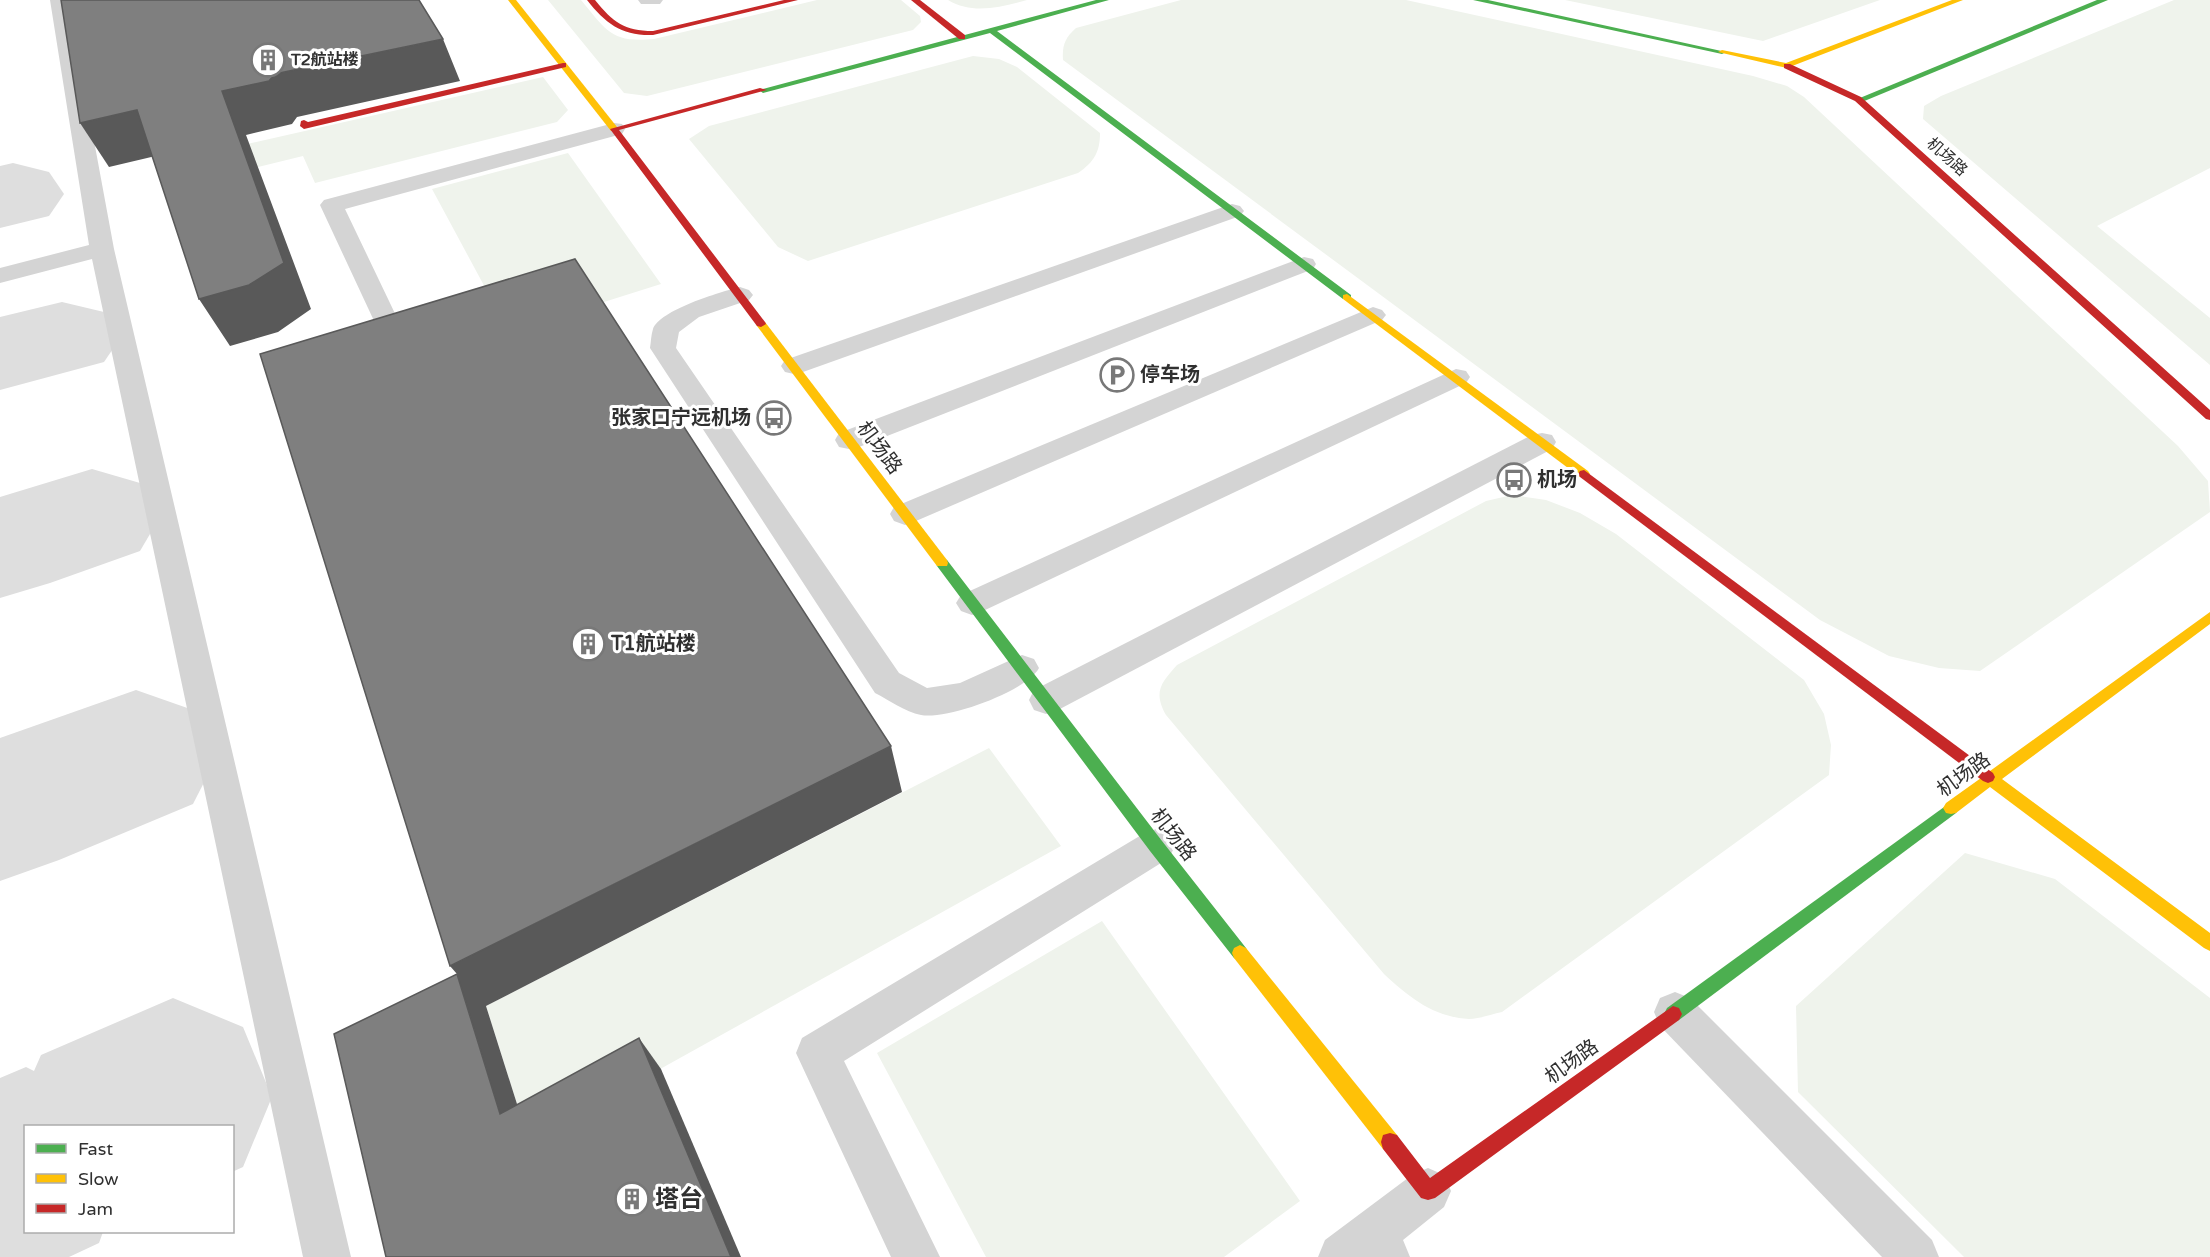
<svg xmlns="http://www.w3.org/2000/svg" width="2210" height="1257" viewBox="0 0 2210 1257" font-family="'Varela Round','Noto Sans SC',sans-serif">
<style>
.green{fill:#eff3ec}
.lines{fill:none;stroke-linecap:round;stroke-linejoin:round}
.taxiway{fill:#dedede;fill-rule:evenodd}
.street{fill:#d4d4d4;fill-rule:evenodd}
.fast{fill:#4caf50;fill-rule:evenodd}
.slow{fill:#ffc107;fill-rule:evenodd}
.jam{fill:#c62828;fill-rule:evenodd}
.shaded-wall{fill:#595959}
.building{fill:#7f7f7f;stroke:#595959;stroke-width:1.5}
.labels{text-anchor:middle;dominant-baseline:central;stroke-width:6;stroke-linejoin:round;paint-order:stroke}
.far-poi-label{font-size:16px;font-weight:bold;fill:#303030;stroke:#fff;text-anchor:start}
.far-street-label{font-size:16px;fill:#303030;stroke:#fff}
.poi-label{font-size:20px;font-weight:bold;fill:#303030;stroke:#fff;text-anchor:start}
.street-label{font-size:20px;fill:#303030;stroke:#fff}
.near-poi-label{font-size:24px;font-weight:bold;fill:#303030;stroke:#fff;text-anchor:start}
</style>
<rect width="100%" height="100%" fill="#fff"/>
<!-- green -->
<g class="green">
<path d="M548 0H581C607 31 611 43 654 39L817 0H901L920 16 921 22 913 30 647 96 624 93Z"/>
<path d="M948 0H1027C1001 7 973 15 948 0Z"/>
<path d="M1181 0H1406L1753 76 1787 86 1804 97 2178 446 2208 481 2210 512 1980 671 1939 668 1889 656 1820 620 1063 60C1062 45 1065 38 1076 28Z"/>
<path d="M1565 0H1880L1763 41Z"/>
<path d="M2174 0H2210V168L2097 226 2210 318V365L1923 119 1924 106 1941 96Z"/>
<path d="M973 56 999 59 1017 67 1100 133C1100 152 1094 162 1078 173L808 261 778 247 689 139 709 126Z"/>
<path d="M543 77 568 110 557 122 315 183 303 156 233 173 225 149Z"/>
<path d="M568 153 661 284 509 332 432 189Z"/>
<path d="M1512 495 1546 500 1580 513 1616 534 1804 680 1824 714 1831 745 1829 775 1502 1012C1492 1014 1479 1019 1469 1019 1433 1017 1409 997 1384 974L1166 715C1153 692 1161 683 1177 665L1486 501Z"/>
<path d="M989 748 1061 846 529 1142 486 1006Z"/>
<path d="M1965 853 2055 879 2210 998V1257H1964L1798 1092 1796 1006Z"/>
<path d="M1102 921 1300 1201 1224 1257H986L877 1053Z"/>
</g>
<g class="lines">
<!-- taxiway -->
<g class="taxiway">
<path d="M13 163 49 172 64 194 49 216 0 228V166Z"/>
<path d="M62 302 104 312 121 337 104 362 0 390V317Z"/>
<path d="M92 469 140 483 160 517 140 551 50 583 0 598V497Z"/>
<path d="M136 690 193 710 217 757 193 804 59 860 0 881V738Z"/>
<path d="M173 998 243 1027 272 1097 243 1167 232 1172V1126H26V1232H103L99 1243 69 1257H0V1078L26 1067 34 1071 41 1055Z"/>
</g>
<!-- street -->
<g class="street">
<path d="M50 0H68L114 249 351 1257H303L92 259 0 283V268L89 245Z"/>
<path d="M638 0H663L660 4H641Z"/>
<path d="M614 123 622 124 625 129 622 134 345 209 411 347 407 353 398 355 389 353 320 205 324 200Z"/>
<path d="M1232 204 1240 206 1244 211 1240 216 803 372 794 374 785 372 781 366 785 360Z"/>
<path d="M1304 257 1313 259 1316 264 1313 269 859 447 849 449 839 447 835 440 839 433Z"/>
<path d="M740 287 749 290 753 295 749 300 699 317 679 332 676 348 899 673 927 688 960 683 1022 655 1034 659 1039 668C1027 691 947 720 921 715 905 712 889 700 875 693L650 348C651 342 651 335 653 329 660 310 720 292 740 287Z"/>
<path d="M1373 307 1382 310 1386 315 1382 320 916 521 905 525 894 521 890 514 894 507Z"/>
<path d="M1456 369 1466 371 1470 377 1466 383 983 611 972 615 961 611 956 603 961 595Z"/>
<path d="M1542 433 1552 435 1556 442 1552 449 1058 710 1046 714 1034 710 1029 700 1034 690 1532 435Z"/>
<path d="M1156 829 1169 834 1175 846 1169 858 844 1061 940 1257H891L796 1053 802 1038 1143 834Z"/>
<path d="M1675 992 1690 998 1932 1240 1939 1257H1882L1660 1026 1654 1012 1660 998Z"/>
<path d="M1428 1168 1444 1175 1451 1191 1444 1207 1403 1240 1410 1257H1318L1325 1240 1412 1175Z"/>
</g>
<!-- fast -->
<g class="fast">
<path d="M1096 0H1109L997 31 1351 295V299H1343L990 33 763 93 759 90Z"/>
<path d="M1473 0H1488L1726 52 1722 54Z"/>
<path d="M2097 0H2108L1862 102 1855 100Z"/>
<path d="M942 558 947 560 1162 841 1246 948 1248 953 1246 958 1240 961 1234 958 1150 851 937 566 936 563Z"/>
<path d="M1951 802 1956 803 1959 808 1956 813 1679 1020 1673 1022 1667 1020 1664 1014 1667 1008Z"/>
</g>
<!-- slow -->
<g class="slow">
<path d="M508 0H516L617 127V131H611Z"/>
<path d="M1952 0H1963L1787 68 1718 52 1722 50 1786 63Z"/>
<path d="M1347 294 1588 471 1590 474 1588 477H1580L1343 299V295Z"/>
<path d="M761 321 765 322 947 560 948 563 947 566H937L757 326 756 324Z"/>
<path d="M2210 612V624L2002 779 2210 933V951L2204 948 1990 787 1956 813 1951 814 1946 813 1943 808 1946 803 1981 778 1983 773 1990 771Z"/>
<path d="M1240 945 1246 948 1397 1135 1399 1142 1397 1149 1390 1151 1383 1149 1234 958 1232 953 1234 948Z"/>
</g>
<!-- jam -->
<g class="jam">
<path d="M587 0H595C613 22 624 31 653 31L784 0H798L653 35C622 36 606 24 587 0Z"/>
<path d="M911 0H920L965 35V39H959Z"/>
<path d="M563 63H566V67L304 129 300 126 301 121 304 120 308 122Z"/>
<path d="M1784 64H1790L1861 97 2210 410V420L2206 419 1855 101 1784 68Z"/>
<path d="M760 88 767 90 619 130 765 322 766 324 761 327 757 326 610 129Z"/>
<path d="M1584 470 1993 773 1995 777 1993 781 1988 783 1983 781 1580 477 1578 474 1580 471Z"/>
<path d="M1673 1006 1679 1008 1682 1014 1679 1020 1435 1198 1428 1200 1421 1198 1383 1149 1381 1142 1383 1135 1390 1133 1397 1135 1430 1178Z"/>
</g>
</g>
<!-- shaded-wall -->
<g class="shaded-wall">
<path d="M443 39 460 81 297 117 292 124 246 135 311 309 278 332 230 346 199 299 222 91 275 74Z"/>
<path d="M137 110 164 154 109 167 80 123Z"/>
<path d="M891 746 902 792 486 1006 529 1142 500 1114 457 974 450 966Z"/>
<path d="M639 1038 661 1069 741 1257H731Z"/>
</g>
<!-- building -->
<g class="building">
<path d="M61 0H419L443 39 275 74 269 81 222 91 284 263 249 285 199 299 137 110 80 123Z"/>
<path d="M575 259 891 746 450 966 260 354Z"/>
<path d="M457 974 500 1114 639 1038 731 1257H386L334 1034Z"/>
</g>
<!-- icons -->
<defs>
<symbol id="building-ring" viewBox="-11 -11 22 22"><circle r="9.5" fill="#fff" stroke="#787878" stroke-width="1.5"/><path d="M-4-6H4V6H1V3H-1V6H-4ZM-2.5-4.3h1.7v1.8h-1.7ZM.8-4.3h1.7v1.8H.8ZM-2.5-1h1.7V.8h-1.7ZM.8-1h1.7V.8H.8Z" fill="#787878"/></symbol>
<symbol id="parking-ring" viewBox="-11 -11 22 22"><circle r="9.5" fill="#fff" stroke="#787878" stroke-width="1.5"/><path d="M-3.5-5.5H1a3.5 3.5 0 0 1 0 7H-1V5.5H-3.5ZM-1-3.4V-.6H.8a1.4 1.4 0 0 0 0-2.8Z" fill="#787878"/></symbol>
<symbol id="bus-ring" viewBox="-11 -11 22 22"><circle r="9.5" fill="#fff" stroke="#787878" stroke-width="1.5"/><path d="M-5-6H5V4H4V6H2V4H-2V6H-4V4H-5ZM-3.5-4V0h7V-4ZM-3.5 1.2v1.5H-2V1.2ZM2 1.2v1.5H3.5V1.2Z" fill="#787878"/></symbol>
</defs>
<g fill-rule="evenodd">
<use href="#building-ring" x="249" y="41" width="38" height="38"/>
<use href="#parking-ring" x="1098" y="356" width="38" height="38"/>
<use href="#bus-ring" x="755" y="399" width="38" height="38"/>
<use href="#bus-ring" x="1495" y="461" width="38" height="38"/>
<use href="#building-ring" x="569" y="625" width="38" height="38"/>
<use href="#building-ring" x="613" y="1180" width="38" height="38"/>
</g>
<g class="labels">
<!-- far-poi labels -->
<g class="far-poi-label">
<text x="291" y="60">T2航站楼</text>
</g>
<!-- far-street labels -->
<g class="far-street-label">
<text transform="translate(1947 157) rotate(42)">机场路</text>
</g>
<!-- poi labels -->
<g class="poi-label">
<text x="1140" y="375">停车场</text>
<text x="751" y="418" text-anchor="end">张家口宁远机场</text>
<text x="1537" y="480">机场</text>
<text x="611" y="644">T1航站楼</text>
</g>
<!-- street labels -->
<g class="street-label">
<text transform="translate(879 448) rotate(53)">机场路</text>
<text transform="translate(1964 775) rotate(-36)">机场路</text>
<text transform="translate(1173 835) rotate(52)">机场路</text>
<text transform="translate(1572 1062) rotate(-36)">机场路</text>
</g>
<!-- near-poi labels -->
<g class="near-poi-label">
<text x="655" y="1199">塔台</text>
</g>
</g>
<!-- legend -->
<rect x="24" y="1125" width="210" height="108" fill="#ffffff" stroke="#acacac" stroke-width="1.5"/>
<rect x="36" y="1144" width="30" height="9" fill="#4caf50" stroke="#acacac" stroke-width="1.5"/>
<text x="78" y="1155" font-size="18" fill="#303030">Fast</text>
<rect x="36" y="1174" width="30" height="9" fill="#ffc107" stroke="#acacac" stroke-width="1.5"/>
<text x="78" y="1185" font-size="18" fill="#303030">Slow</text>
<rect x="36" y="1204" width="30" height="9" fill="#c62828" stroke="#acacac" stroke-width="1.5"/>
<text x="78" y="1215" font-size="18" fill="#303030">Jam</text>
</svg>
